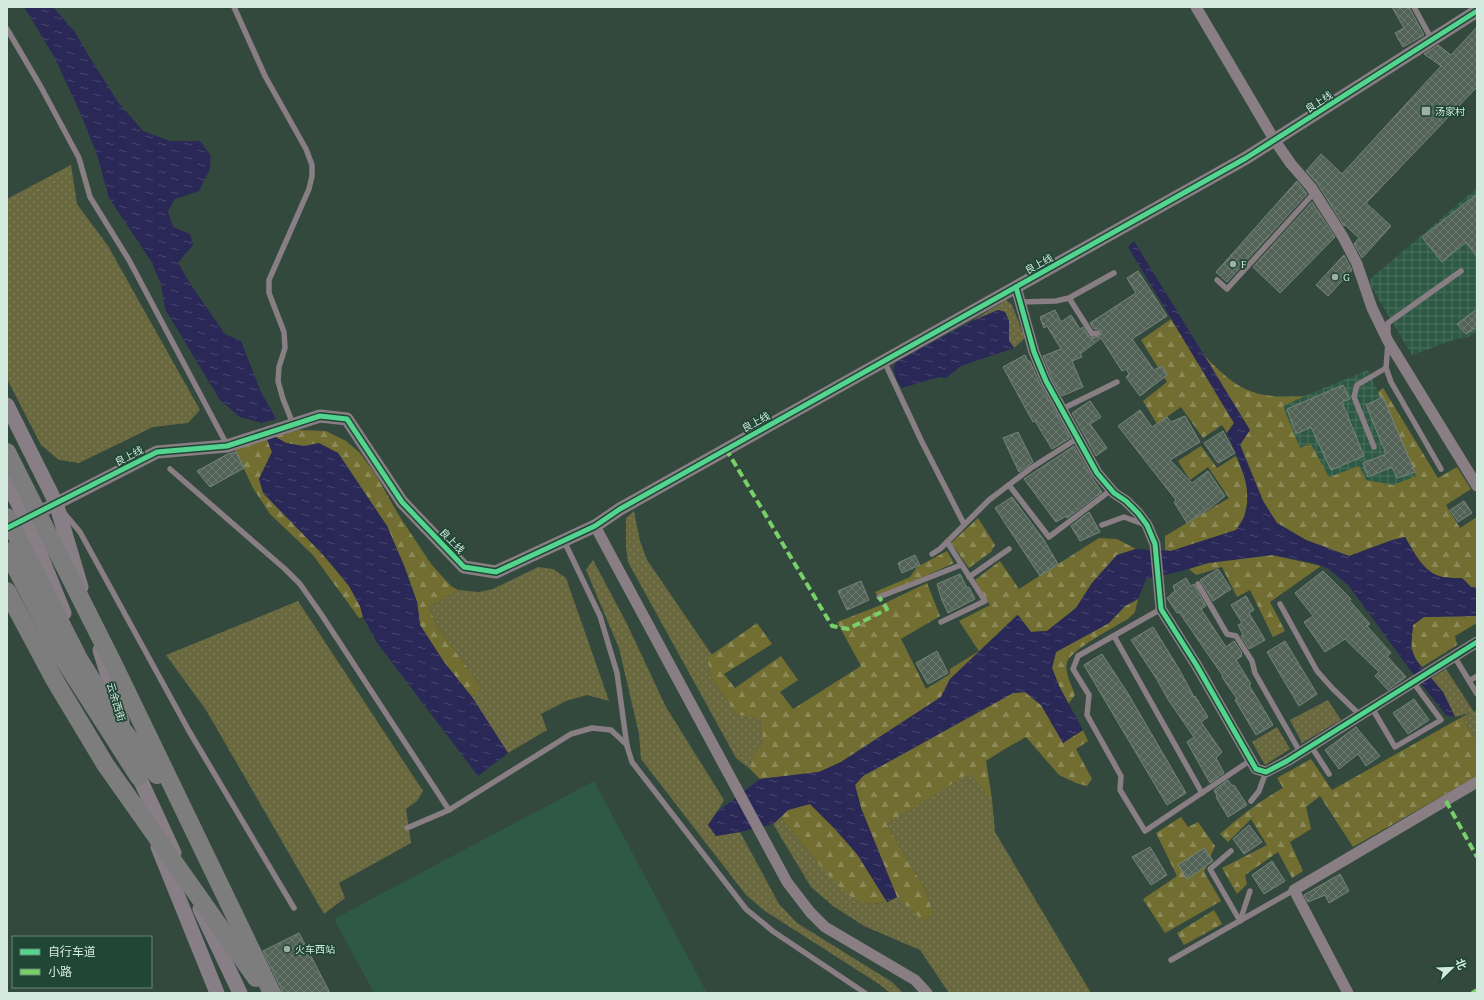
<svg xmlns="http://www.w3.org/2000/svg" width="1484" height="1000" viewBox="0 0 1484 1000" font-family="'PT Serif','Noto Sans SC',serif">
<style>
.built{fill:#2e5945}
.industrial{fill:url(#industrial-grid)}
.grass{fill:url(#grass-dots)}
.forest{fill:url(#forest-firs)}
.water{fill:url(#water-ripples)}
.building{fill:url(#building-cross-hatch);stroke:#76867b}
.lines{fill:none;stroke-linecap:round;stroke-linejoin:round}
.service{stroke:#887e84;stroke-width:5.5}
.minor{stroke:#887e84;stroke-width:11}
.tertiary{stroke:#887e84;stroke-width:13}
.secondary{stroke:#877f85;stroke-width:15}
.trunk{stroke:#7e7d7e;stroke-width:18}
.trunk-bridge{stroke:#7e7d7e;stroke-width:18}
.quiet{stroke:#78d068;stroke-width:4;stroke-dasharray:8 4;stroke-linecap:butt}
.cycleway-casing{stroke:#204635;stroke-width:8}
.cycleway{stroke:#53d58f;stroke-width:5}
.poi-dot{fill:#9cb2a7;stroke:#204635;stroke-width:1.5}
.labels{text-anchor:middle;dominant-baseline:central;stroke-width:3.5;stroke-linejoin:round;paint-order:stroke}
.street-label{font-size:10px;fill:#d5eadf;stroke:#204635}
.poi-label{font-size:10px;fill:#d5eadf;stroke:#204635;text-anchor:start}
</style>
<defs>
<pattern id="industrial-grid" width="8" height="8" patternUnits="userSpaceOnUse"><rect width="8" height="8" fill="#2e5945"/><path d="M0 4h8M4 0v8" fill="none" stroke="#4b715f"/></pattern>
<pattern id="grass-dots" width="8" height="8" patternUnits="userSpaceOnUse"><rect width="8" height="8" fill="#6a683f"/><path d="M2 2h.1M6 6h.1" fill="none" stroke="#7e7e5a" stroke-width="1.8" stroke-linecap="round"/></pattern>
<pattern id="forest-firs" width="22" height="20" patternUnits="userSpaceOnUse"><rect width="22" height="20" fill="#726e32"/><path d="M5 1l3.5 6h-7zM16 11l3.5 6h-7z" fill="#8c8a59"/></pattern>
<pattern id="water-ripples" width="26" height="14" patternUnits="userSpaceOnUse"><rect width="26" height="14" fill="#2a2857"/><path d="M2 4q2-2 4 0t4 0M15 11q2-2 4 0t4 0" fill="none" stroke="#48476f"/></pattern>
<pattern id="building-cross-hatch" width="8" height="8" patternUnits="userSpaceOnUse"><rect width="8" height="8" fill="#536257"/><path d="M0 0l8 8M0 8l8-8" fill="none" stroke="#6b796f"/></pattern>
</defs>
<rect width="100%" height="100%" fill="#33493e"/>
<!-- built -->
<path class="built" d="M594 781 707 993H374L334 919Z"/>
<!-- industrial -->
<g class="industrial">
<path d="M1477 188V331L1469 337 1456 339 1412 355 1368 281Z"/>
<path d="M1368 370 1416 476 1393 485 1366 481 1359 466 1329 477 1311 444 1300 448 1282 405Z"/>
</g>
<!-- grass -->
<g class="grass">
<path d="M71 165 77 204 108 246 200 410 188 423 153 427 79 463 59 460 41 445 7 379V199Z"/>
<path d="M1006 300 1012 305 1025 338 1014 348 1009 341V321L1005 312 998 310 972 321Z"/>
<path d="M634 511 640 541 647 560 712 655 707 659 711 677 737 715 760 717 763 740 751 760 750 769 736 758 628 562 626 548V518Z"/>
<path d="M593 560 626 622 666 707 724 800 717 812 708 825 716 836 740 832 779 904 797 923 892 982 903 993H890L879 984 765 911 746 895 641 759 639 734 619 648 586 570Z"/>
<path d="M538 567 553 569 566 578 609 701 587 695 566 701 541 714 547 730 508 753 472 697 482 688 437 626 429 607 458 590 479 592 493 589Z"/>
<path d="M298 601 423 791 417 801 406 809 411 843 339 883 345 898 324 914 206 710 166 655Z"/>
<path d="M1446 669 1474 712 1477 710V743L1462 717 1469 713 1455 717 1443 692 1431 678Z"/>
<path d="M1328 700 1341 720 1302 743 1290 720Z"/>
<path d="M1277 727 1290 749 1265 765 1252 742Z"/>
<path d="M969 772 992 799 995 832 1091 993H949L920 950 864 926 833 906 811 887 773 824 781 817 820 866 857 901 873 904 887 902 897 897 921 919 933 911 923 886 887 824Z"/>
</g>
<!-- forest -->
<g class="forest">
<path d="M1171 319 1234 423 1227 433 1222 425 1203 438 1181 407 1157 424 1143 401 1167 382 1141 340Z"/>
<path d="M1203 354C1238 391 1253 399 1305 396L1283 406 1300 448 1311 444 1329 477 1359 466 1366 480 1393 485 1416 476 1378 392 1383 388 1438 478 1457 467 1471 489 1446 505 1460 528 1477 517V588L1471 587 1462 578C1456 578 1449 578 1443 577 1424 574 1414 552 1405 537L1349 556 1306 540 1277 523 1263 501 1240 444 1247 426Z"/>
<path d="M298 430 326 431 346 441 360 453 376 475 398 514 431 564 451 586 458 590 429 607 437 626 482 688 472 697 444 662 420 625 417 602 405 568 387 526 338 453 319 444 303 446 286 443 274 436Z"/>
<path d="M267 439 272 452 259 479 349 586 360 606 363 617 359 618 313 555 270 514 253 488 235 450Z"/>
<path d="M1201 446 1217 468 1236 456 1247 483V504L1244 517 1236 530 1171 551 1165 550V536L1229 498 1208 467 1190 480 1178 461Z"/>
<path d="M978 518 995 545 991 552 969 568 951 543Z"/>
<path d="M1099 538 1117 539 1136 549 1117 555 1092 583 1076 608 1047 631 1031 632 1017 615 950 679 941 697 841 762 819 772 760 779 750 769 751 760 763 740 760 718 737 715 711 677 707 658 757 623 772 644 724 674 735 688 781 656 798 680 780 692 793 709 861 666 837 622 881 605 927 583 940 616 901 639 926 689 950 674V669L979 651 959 621 990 605 975 580 1000 561 1019 589Z"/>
<path d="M947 551 954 563 879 597 875 592 910 577 917 567Z"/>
<path d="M1272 555 1321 566 1270 602 1285 631 1273 637 1250 590 1237 597 1222 567 1196 575 1189 569 1208 563Z"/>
<path d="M1138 599 1135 612 1128 619C1116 626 1071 650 1067 662 1064 672 1072 686 1075 695L1068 704 1059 686 1052 668 1056 652 1109 623 1125 606Z"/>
<path d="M1477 616V625L1475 624 1455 636 1457 645 1422 667C1409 651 1411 644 1413 625L1423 617Z"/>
<path d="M1025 692 1041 705 1063 742 1083 730 1088 741 1076 749 1092 779 1087 786 1076 783 1059 775 1026 737 1003 750 986 761 992 799 969 773 887 824 923 886 933 911 926 920 921 919 897 897 861 808 855 785 863 776 1013 693Z"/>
<path d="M1462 717 1477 743V776L1353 847 1320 796 1306 807 1311 829 1290 842 1303 871 1292 878 1278 852 1245 875 1247 884 1237 894 1222 868 1267 845 1251 819 1228 842 1220 834C1239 817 1260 801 1283 788L1277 778 1311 759 1332 790Z"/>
<path d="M810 804 835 829 857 854 887 902 872 904 857 901 840 888 820 866 781 817 788 810Z"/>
<path d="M1181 817 1188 827 1198 822 1215 846 1204 872 1221 901 1165 933 1143 899 1177 876 1156 833Z"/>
<path d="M1214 910 1222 924 1184 945 1177 933Z"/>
</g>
<!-- water -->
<g class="water">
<path d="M24 7H53L75 32 92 61 118 102 143 131 170 141H200L211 156 210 169 199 191 175 199 168 211 173 227 190 234 193 245 178 263 191 285 225 334 241 341 261 392 276 419 262 423 240 417 220 400 165 309 161 284 151 261 109 198 97 155 82 117 55 58Z"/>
<path d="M1134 241 1250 430 1240 445 1263 501 1277 523 1306 540 1349 556 1392 540 1405 537C1414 552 1424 574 1443 577 1449 578 1456 578 1462 578L1471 587 1477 588V616L1424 617 1413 625 1411 647 1415 659 1443 692 1455 717 1446 715 1408 667 1349 586 1329 569 1314 563 1272 555 1208 563 1178 572 1146 579 1138 599 1125 606 1109 623 1056 652 1052 668 1059 686 1083 730 1063 743 1041 705 1025 692 1013 693 863 776 855 785 861 808 897 897 887 902 857 854 835 829 810 804 788 810 773 824 740 832 716 836 708 825 717 812 760 779 819 772 841 762 941 697 950 679 1018 615 1031 632 1047 631 1076 608 1092 583 1117 555 1136 549 1171 551 1236 530C1239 526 1243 521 1244 517 1255 488 1237 459 1227 433L1234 423 1128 247Z"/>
<path d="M998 310 1005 312 1009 321V341L1014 348 961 366 946 378 939 377 902 388 897 381 893 369 896 362 972 321Z"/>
<path d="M274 436 286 443 303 446 319 443 338 453 387 526 405 568 417 602 420 625 444 662 472 697 508 753 478 776 378 644 363 617 360 606 349 586 329 561 263 493 259 479 272 452 267 439Z"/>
</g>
<!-- building -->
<g class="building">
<path d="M1392 7H1409L1424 35 1403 47 1395 33 1404 28Z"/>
<path d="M1477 27V87L1366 203 1391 226 1362 258 1354 244 1359 238 1345 225 1344 226 1317 183 1306 171 1321 154 1342 174 1441 66 1424 54 1438 45 1451 55Z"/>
<path d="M1297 181 1307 194 1227 282 1216 272Z"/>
<path d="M1477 194V257L1466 242 1442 262 1422 237Z"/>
<path d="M1312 202 1335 237 1280 293 1253 267Z"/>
<path d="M1344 255 1352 270 1328 296 1316 285Z"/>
<path d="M1138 271 1167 316 1132 339 1154 370 1162 366 1167 375 1140 396 1126 377 1129 374 1126 369 1122 371 1101 338 1080 354 1082 357 1072 361 1083 387 1062 396 1052 378 1043 356 1061 349 1047 326 1044 328 1040 317 1055 310 1061 322 1071 315 1080 329 1083 327 1090 338 1100 336 1102 334 1101 331 1099 329H1094L1090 323 1136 293 1127 278Z"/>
<path d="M1477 309V327L1466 334 1457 324Z"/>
<path d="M1025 355 1028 361H1030L1040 384 1070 438 1052 449 1035 421 1033 422 1003 367Z"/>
<path d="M1343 385 1350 399 1342 402 1364 456 1331 470 1311 427 1296 434 1287 409Z"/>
<path d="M1383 397 1415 472 1397 478 1392 467 1368 477 1363 463 1386 454 1366 405Z"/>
<path d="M1090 401 1101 417 1090 424 1107 448 1096 456 1072 413Z"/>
<path d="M1140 410 1152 427 1167 417 1171 422 1185 416 1200 442 1170 460 1192 483 1208 471 1225 496 1210 508 1187 523 1174 502 1176 500 1118 426Z"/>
<path d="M1223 431 1235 453 1218 463 1204 443Z"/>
<path d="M1018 432 1033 462 1019 472 1003 438Z"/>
<path d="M1074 446 1091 476 1102 492 1067 518 1066 516 1056 522 1024 479Z"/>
<path d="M236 452 244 468 210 487 197 471 228 454Z"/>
<path d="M1012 497 1044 540 1058 564 1040 576 995 508Z"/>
<path d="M1464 501 1472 513 1458 522 1450 510Z"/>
<path d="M1089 512 1100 532 1080 541 1071 526Z"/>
<path d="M915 555 920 565 902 573 898 563Z"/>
<path d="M1218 569 1231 589 1213 601 1200 580Z"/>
<path d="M1323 571 1351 599 1349 600 1370 624 1367 626 1391 653 1387 656 1406 677 1388 690 1375 676 1379 672 1345 639 1325 652 1304 622 1313 616 1295 593Z"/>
<path d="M960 574 967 588 969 587 975 599 948 613 942 600 937 584Z"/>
<path d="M1186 578 1191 586 1194 584 1206 606 1201 609 1226 647 1234 641 1242 653 1241 654 1242 656 1236 660 1251 684 1249 685 1273 725 1256 735 1235 700 1237 699 1222 677 1223 676 1179 612 1177 613 1167 598 1175 591 1173 586Z"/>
<path d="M861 581 869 600 847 610 838 591Z"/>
<path d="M1246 596 1254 610 1249 613 1265 640 1249 649 1241 636 1243 635 1238 625 1242 623 1231 605Z"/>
<path d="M1153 627 1179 669 1194 697 1195 696 1208 717 1201 722 1222 752 1216 758 1224 773 1210 783 1187 742 1194 737 1169 701 1156 678 1131 640Z"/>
<path d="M1285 641 1317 694 1299 706 1267 652Z"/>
<path d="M937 651 948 673 928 684 916 663Z"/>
<path d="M1102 654 1127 692 1186 793 1167 805 1084 665Z"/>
<path d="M1414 699 1429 720 1408 734 1393 713Z"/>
<path d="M1356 727 1380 756 1366 766 1358 754 1339 769 1325 750Z"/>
<path d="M1228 780 1232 786 1234 785 1247 805 1228 817 1216 797 1217 796 1214 790Z"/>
<path d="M1249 825 1262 842 1244 854 1233 839Z"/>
<path d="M1150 847 1167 875 1151 885 1132 857Z"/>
<path d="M1204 848 1213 861 1187 879 1178 865Z"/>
<path d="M1272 861 1285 881 1264 894 1252 875Z"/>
<path d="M1340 874 1349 891 1329 903 1325 895 1308 902 1304 895Z"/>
<path d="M299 933 330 993H282L281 988 263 951Z"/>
</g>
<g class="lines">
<!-- service -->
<g class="service">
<path d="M234 7 265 76 306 149 312 165V176L309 189 269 280V293L284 332 285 348 279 367 278 381 283 399 293 424"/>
<path d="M1414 7 1432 40"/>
<path d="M7 29 41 87 79 158 90 197 129 260 227 445"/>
<path d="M1217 280 1227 289 1314 193"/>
<path d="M1069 298 1092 334 1098 333"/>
<path d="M1020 302 1056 301 1069 298 1114 273"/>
<path d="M1388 335V323L1461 271"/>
<path d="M1388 343 1386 368 1391 382 1441 469"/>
<path d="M884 361 921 440 964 524"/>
<path d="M1062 409 1117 382"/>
<path d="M1374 447 1354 397 1357 385 1386 368"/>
<path d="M170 469 285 569 300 584 321 614 449 810"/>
<path d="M1009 485 1049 537 1111 490"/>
<path d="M64 513 80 532 189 731 294 908"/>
<path d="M1102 525 1124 517 1143 524"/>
<path d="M564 541 600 616 617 673 627 746 632 762 746 909 774 932 865 993"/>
<path d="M932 554 940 549 989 500 1031 468 1078 438"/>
<path d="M969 577 1009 549"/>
<path d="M1198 584 1227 634 1236 636 1252 661 1255 673 1300 752"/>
<path d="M879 597 961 565"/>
<path d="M1280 604 1317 671 1333 689 1360 715"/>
<path d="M1161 609 1078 656 1073 669 1089 695 1087 715 1121 776 1120 790 1145 831 1251 760"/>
<path d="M941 622 985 601 947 542"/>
<path d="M1114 636 1202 793"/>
<path d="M1454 656 1477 694"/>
<path d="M1469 681 1477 676"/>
<path d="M1372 708 1395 747 1441 720 1413 682"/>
<path d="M1311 746 1329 774"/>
<path d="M1251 801 1259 791 1266 772"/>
<path d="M407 828 449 810 571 734 592 728 611 730 627 745"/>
<path d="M1231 851 1210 869 1240 921"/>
<path d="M1240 921 1250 891"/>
<path d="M1171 960 1294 890"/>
</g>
<!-- minor -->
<g class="minor">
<path d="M1196 7 1275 141 1291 164 1311 187 1343 237 1357 264 1372 308 1388 341 1477 486"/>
<path d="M1016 287 1034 352 1046 381 1097 473 1114 493 1126 501 1138 513 1147 525 1155 544 1161 609 1197 666 1256 769 1266 772 1287 761 1477 642"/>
<path d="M595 526 787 882 810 912 825 927 915 980 927 993"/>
<path d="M1348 993 1294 890 1477 782"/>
</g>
<!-- tertiary -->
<path class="tertiary" d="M30 517 157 452 227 446 320 416 347 419 402 502 464 567 496 572 595 526 620 509 1246 158 1477 11"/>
<!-- secondary -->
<g class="secondary">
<path d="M7 405 56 503 81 587"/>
<path d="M7 482 26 519 64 613"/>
<path d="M100 650 122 721"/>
<path d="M136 767 139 777 174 853"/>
<path d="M158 847 217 993"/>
<path d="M200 909 240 993"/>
</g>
<!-- trunk -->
<g class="trunk">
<path d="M7 551 62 657"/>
<path d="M128 760 139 777"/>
</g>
<!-- trunk-bridge -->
<g class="trunk-bridge">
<path d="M7 452 113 663 272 993"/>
<path d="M7 517 79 659 123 730 157 775"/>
<path d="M7 591 54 679 105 764 256 978"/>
<path d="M62 657 128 760"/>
</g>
<!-- quiet -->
<g class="quiet">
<path d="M726 449 832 626 848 629 887 609 879 597"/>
<path d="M1446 801 1477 857"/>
<path d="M1472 993 1477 990"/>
</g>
<defs>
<g id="cycleway">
<path d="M1016 287 1034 352 1046 381 1097 473 1114 493 1126 501 1138 513 1147 525 1155 544 1161 609 1197 666 1256 769 1266 772 1287 761 1477 642"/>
<path d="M7 528 157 452 227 446 320 416 347 419 402 502 464 567 496 572 595 526 620 509 1246 158 1477 11"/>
</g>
</defs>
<!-- cycleway casing -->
<use href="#cycleway" class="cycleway-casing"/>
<!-- cycleway -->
<use href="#cycleway" class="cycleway"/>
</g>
<!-- markers -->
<g class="poi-dot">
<rect x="1421" y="106" width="10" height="10" rx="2"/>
<circle cx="1233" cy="264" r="4"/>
<circle cx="1335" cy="277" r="4"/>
<circle cx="287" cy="949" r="4"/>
</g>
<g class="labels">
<!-- street labels -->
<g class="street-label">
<text transform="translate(1319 102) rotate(-33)">良上线</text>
<text transform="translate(1039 264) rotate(-29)">良上线</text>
<text transform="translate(756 422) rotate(-29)">良上线</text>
<text transform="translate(129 456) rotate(-27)">良上线</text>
<text transform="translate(452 541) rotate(46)">良上线</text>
<text transform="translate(116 702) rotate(73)">云余西街</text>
</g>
<!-- poi labels -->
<g class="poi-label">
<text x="1435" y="111">汤家村</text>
<text x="1241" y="264">F</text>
<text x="1343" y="277">G</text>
<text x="295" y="949">火车西站</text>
</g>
</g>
<!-- border -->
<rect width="1484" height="1000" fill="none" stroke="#d5eadf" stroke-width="16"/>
<!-- legend -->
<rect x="12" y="936" width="140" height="52" fill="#204635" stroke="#688879"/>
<rect x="20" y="949" width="20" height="6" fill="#53d58f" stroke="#688879"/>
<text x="48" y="956" font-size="12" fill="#d5eadf">自行车道</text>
<rect x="20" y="969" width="20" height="6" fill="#78d068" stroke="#688879"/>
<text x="48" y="976" font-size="12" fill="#d5eadf">小路</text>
<!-- north arrow -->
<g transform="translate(1452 968) rotate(67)" stroke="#204635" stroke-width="3" paint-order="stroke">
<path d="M0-3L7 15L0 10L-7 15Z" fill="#d5eadf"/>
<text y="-6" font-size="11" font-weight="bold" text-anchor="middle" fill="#d5eadf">北</text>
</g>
</svg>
